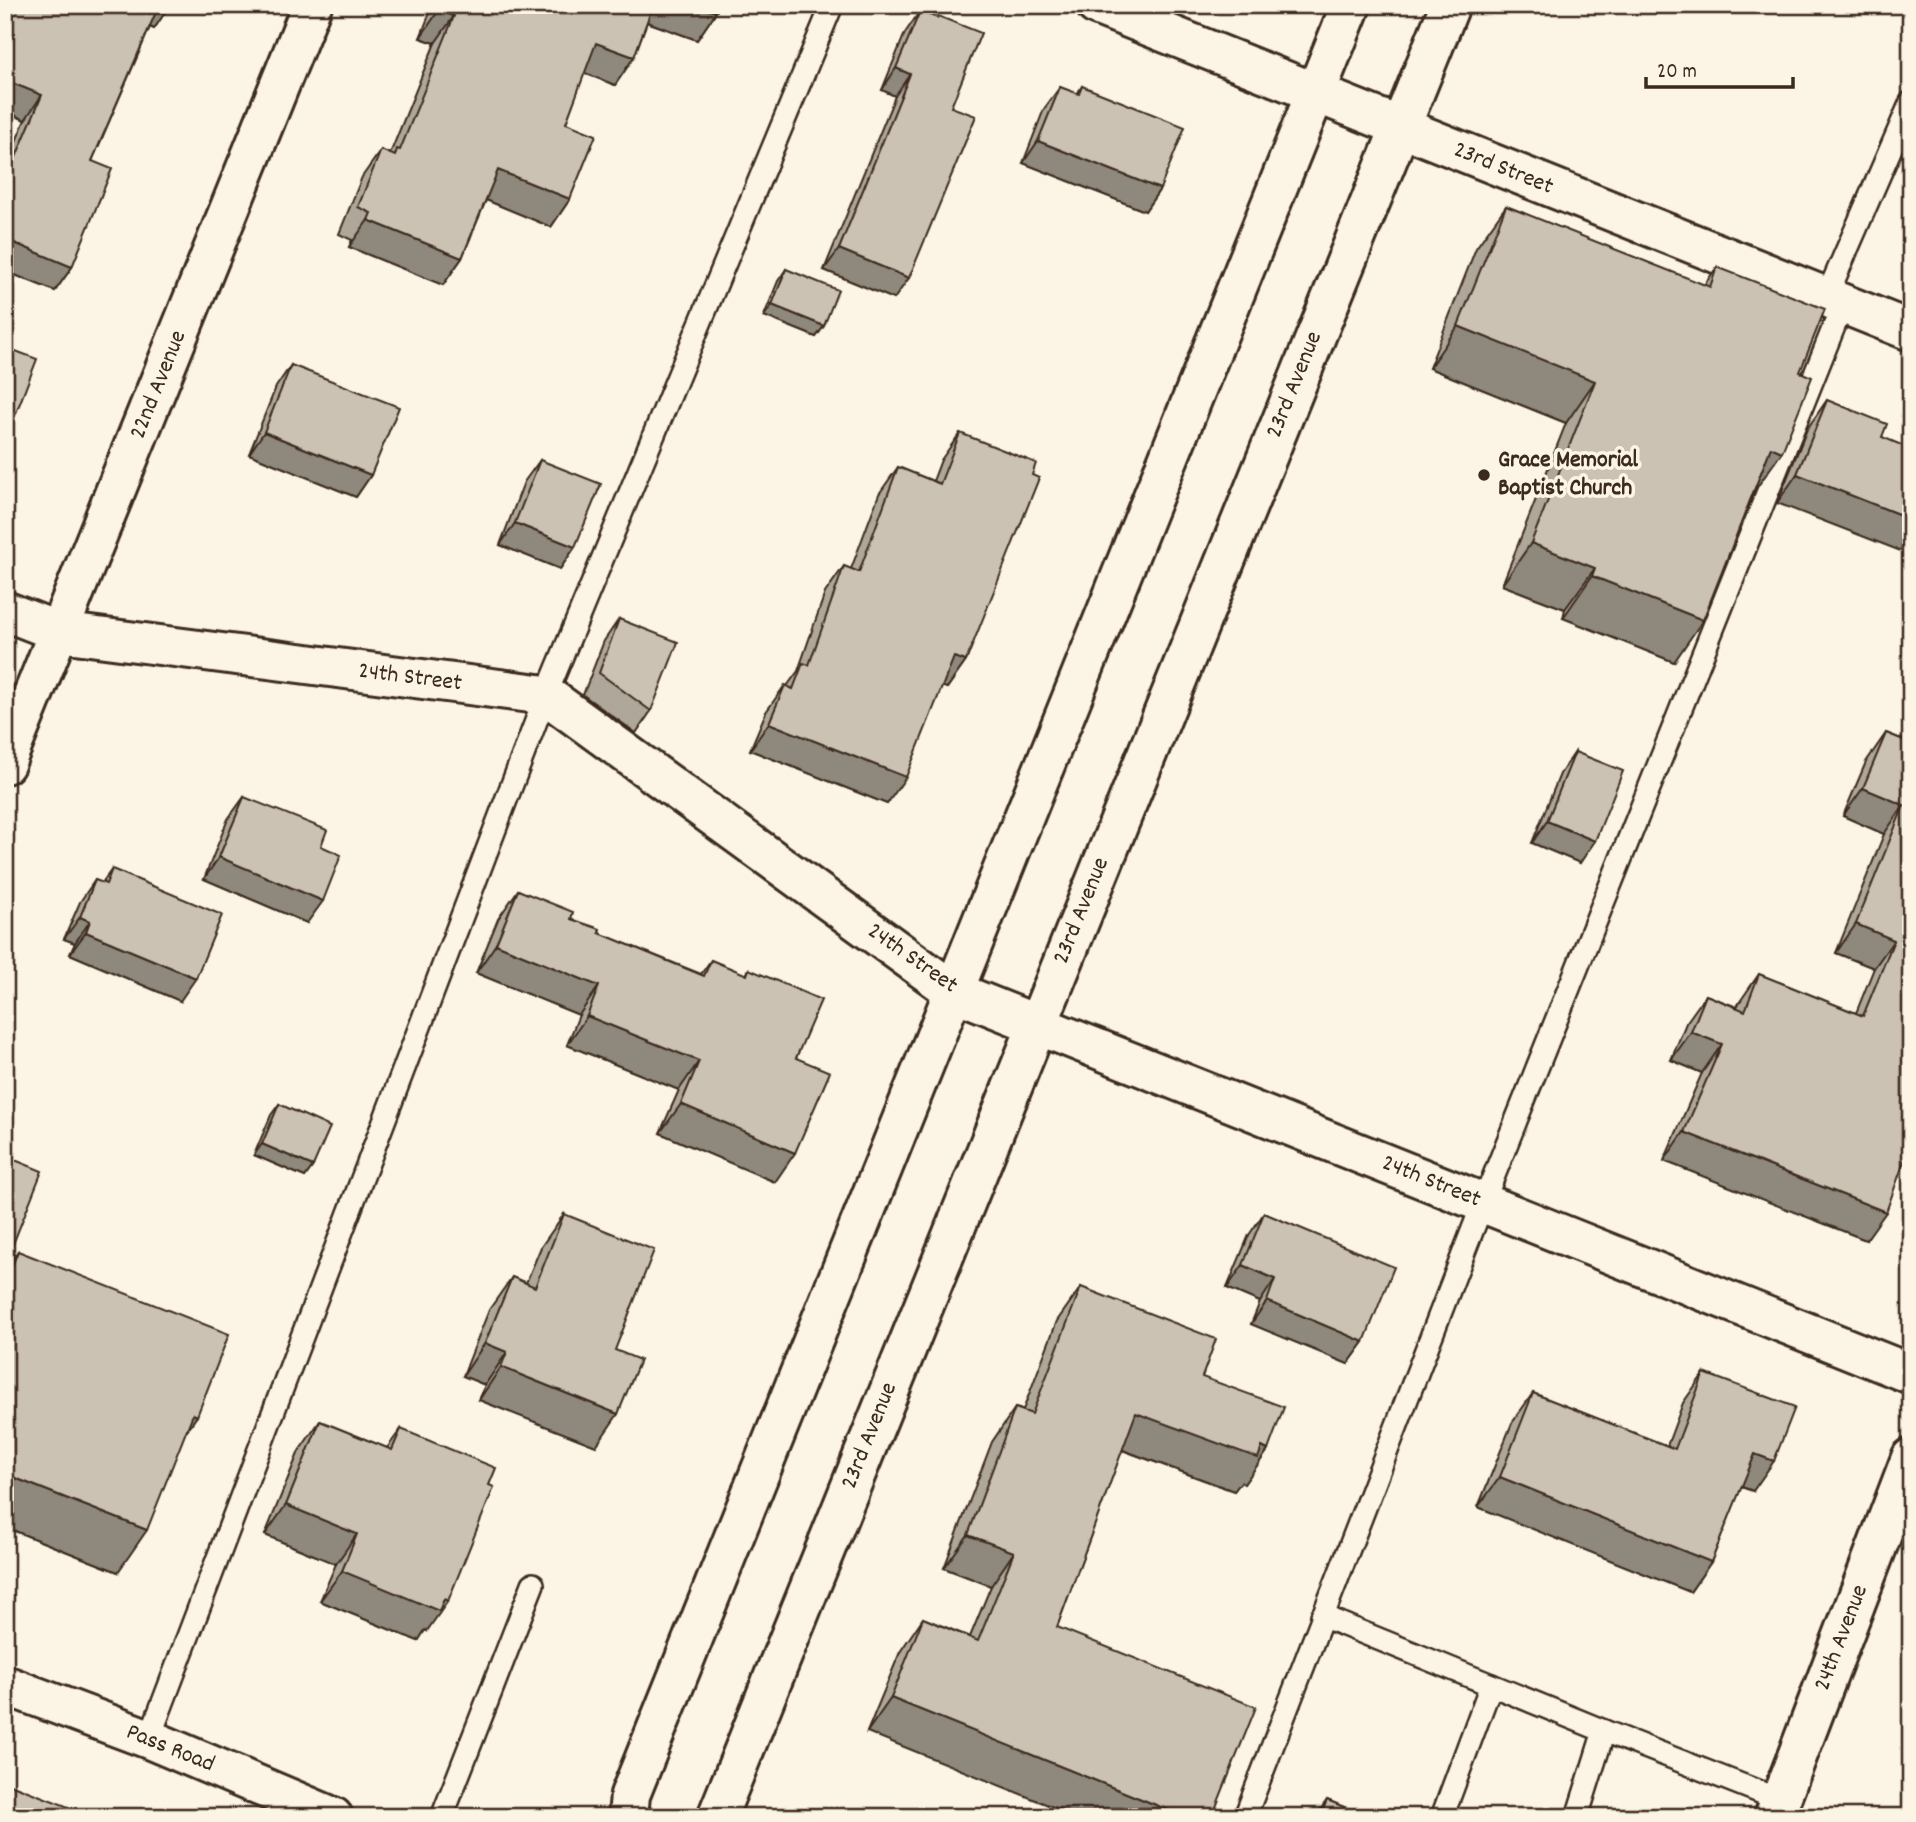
<svg xmlns="http://www.w3.org/2000/svg" width="1916" height="1822" viewBox="0 0 1916 1822" font-family="Dekko,sans-serif">
<style>
.lines{fill:none;stroke-linecap:round;stroke-linejoin:round}
.service-casing{stroke:#3b2a1e;stroke-width:26}
.minor-casing{stroke:#3b2a1e;stroke-width:44}
.tertiary-casing{stroke:#3b2a1e;stroke-width:44}
.primary-casing{stroke:#3b2a1e;stroke-width:44}
.service{stroke:#fcf5e5;stroke-width:21}
.minor{stroke:#fcf5e5;stroke-width:38}
.tertiary{stroke:#fcf5e5;stroke-width:38}
.primary{stroke:#fcf5e5;stroke-width:38}
.wall{fill:#afa79a;stroke:#3b2a1e;stroke-width:2}
.shaded-wall{fill:#8f887d;stroke:#3b2a1e;stroke-width:2}
.building{fill:#ccc2b3;stroke:#3b2a1e;stroke-width:2}
.poi-dot{fill:#3b2a1e;stroke:#fcf5e5;stroke-width:2.5}
.labels{text-anchor:middle;dominant-baseline:central;stroke-width:7;stroke-linejoin:round;paint-order:stroke}
.street-label{font-size:24px;fill:#3b2a1e;stroke:#fcf5e5}
.poi-label{font-size:24px;font-weight:bold;fill:#3b2a1e;stroke:#fcf5e5;text-anchor:start}
</style>
<rect width="100%" height="100%" fill="#fcf5e5"/>
<filter id="ink" filterUnits="userSpaceOnUse"><feTurbulence type="fractalNoise" baseFrequency=".0143" numOctaves="2"/><feDisplacementMap in="SourceGraphic" scale="14" xChannelSelector="R" yChannelSelector="G"/><feConvolveMatrix kernelMatrix="1 2 1 2 8 2 1 2 1" color-interpolation-filters="sRGB"/></filter>
<g filter="url(#ink)">
<g class="lines">
<defs>
<g id="service">
<path d="M1826 298 1911 102"/>
<path d="M1322 1616 1604 1731"/>
<path d="M149 1739 546 695 832 5"/>
<path d="M442 1817 533 1584"/>
<path d="M1245 1817 1483 1203 1843 304"/>
<path d="M1442 1817 1491 1685"/>
<path d="M1577 1817 1604 1731 1780 1800"/>
</g>
<g id="minor">
<path d="M1096 5 1911 331"/>
<path d="M5 611 59 632 546 695 953 991 1911 1374"/>
<path d="M5 764 312 5"/>
<path d="M1774 1817 1911 1458"/>
</g>
<g id="tertiary">
<path d="M628 1817 630 1795 1351 5"/>
<path d="M717 1817 1450 5"/>
</g>
<path id="primary" d="M5 1685 149 1739 333 1817"/>
</defs>
<!-- service casing -->
<use href="#service" class="service-casing"/>
<!-- minor casing -->
<use href="#minor" class="minor-casing"/>
<!-- tertiary casing -->
<use href="#tertiary" class="tertiary-casing"/>
<!-- primary casing -->
<use href="#primary" class="primary-casing"/>
<!-- service -->
<use href="#service" class="service"/>
<!-- minor -->
<use href="#minor" class="minor"/>
<!-- tertiary -->
<use href="#tertiary" class="tertiary"/>
<!-- primary -->
<use href="#primary" class="primary"/>
</g>
<!-- wall -->
<g class="wall">
<path d="M12 5H170L154 29 150 27 92 161 72 267 55 291 5 271V167L25 120 5 111V20Z"/>
<path d="M433 5H719L716 12 697 40 647 22 634 57 615 85 584 73 566 123 570 199 551 227 486 200 462 258 443 285 349 247 352 240 339 234 362 177 381 150 390 154 435 43 420 38Z"/>
<path d="M920 11 951 107 894 299 824 270 895 96 882 90 905 33Z"/>
<path d="M1082 86 1160 189 1145 211 1023 163 1044 109 1060 87 1077 94Z"/>
<path d="M1506 206 1704 285 1717 267 1753 493 1674 662 1563 618 1565 609 1502 585 1566 423 1429 368 1476 248Z"/>
<path d="M786 269 824 326 816 337 764 316 778 281Z"/>
<path d="M291 365 371 475 356 497 249 454 276 387Z"/>
<path d="M1827 400 1882 437 1777 503 1807 429Z"/>
<path d="M960 433 1032 475 966 661 947 688 942 686 887 804 750 750 766 712 785 685 787 686 798 671 825 593 844 566 851 569 879 494 898 467 933 481 941 460Z"/>
<path d="M540 460 575 547 560 569 500 545 524 482Z"/>
<path d="M619 619 651 711 636 733 583 695 604 641Z"/>
<path d="M1886 733 1911 743 1866 1240 1664 1161 1702 1073 1671 1060 1686 1023 1706 995 1737 1007 1739 1003 1759 974 1856 1013 1874 968 1836 953 1884 834 1843 816 1866 762Z"/>
<path d="M1575 752 1580 863 1532 843 1560 774Z"/>
<path d="M244 797 307 923 204 879 228 819Z"/>
<path d="M112 869 180 1001 70 954 75 943 64 939 80 902 95 880 102 883Z"/>
<path d="M518 890 599 933 701 974 711 960 746 975 749 969 796 1058 775 1182 660 1133 679 1090 567 1045 579 1015 476 973 498 919Z"/>
<path d="M279 1104 313 1166 305 1177 254 1155 271 1115Z"/>
<path d="M1264 1213 1364 1342 1348 1364 1251 1324 1260 1302 1227 1288 1249 1235Z"/>
<path d="M564 1214 615 1350 596 1446 479 1400 485 1385 463 1376 489 1310 512 1277 526 1283 541 1247Z"/>
<path d="M18 1251 118 1572 5 1527V1269Z"/>
<path d="M1081 1287 1202 1377 1268 1450 1244 1484 1241 1482 1234 1491 1122 1450 1057 1627 867 1732 900 1652 923 1618 970 1637 991 1586 944 1568 992 1442 1015 1408 1023 1410 1057 1321Z"/>
<path d="M1704 1373 1753 1491 1741 1487 1711 1562 1690 1592 1478 1507 1512 1423 1533 1393 1667 1446 1683 1403Z"/>
<path d="M320 1421 387 1448 401 1429 427 1631 425 1630 418 1641 320 1601 336 1564 265 1535 299 1451Z"/>
<path d="M1327 1800 1368 1817H1315Z"/>
</g>
<!-- shaded-wall -->
<g class="shaded-wall">
<path d="M158 5H170L154 29 144 24Z"/>
<path d="M649 5H696L716 12 697 40 639 19Z"/>
<path d="M439 10 454 16 435 43 420 38Z"/>
<path d="M596 43 634 57 615 85 577 70Z"/>
<path d="M896 68 910 74 895 96 882 90Z"/>
<path d="M5 80 42 95 25 120 5 111Z"/>
<path d="M1038 141 1160 189 1145 211 1023 163Z"/>
<path d="M498 170 570 199 551 227 479 197Z"/>
<path d="M368 220 462 258 443 285 349 247Z"/>
<path d="M5 239 72 267 55 291 5 271Z"/>
<path d="M839 249 909 278 894 299 824 270Z"/>
<path d="M772 305 824 326 816 337 764 316Z"/>
<path d="M1458 326 1595 381 1566 423 1429 368Z"/>
<path d="M264 432 371 475 356 497 249 454Z"/>
<path d="M1771 447 1782 452 1753 493Z"/>
<path d="M1797 474 1911 519V555L1777 503Z"/>
<path d="M515 523 575 547 560 569 500 545Z"/>
<path d="M1531 543 1595 568 1565 609 1502 585Z"/>
<path d="M1592 576 1703 620 1674 662 1563 618Z"/>
<path d="M954 657 966 661 947 688 935 684Z"/>
<path d="M769 723 906 777 887 804 750 750Z"/>
<path d="M1863 788 1904 805 1884 834 1843 816Z"/>
<path d="M1547 821 1595 841 1580 863 1532 843Z"/>
<path d="M219 857 323 901 307 923 204 879Z"/>
<path d="M80 917 90 921 75 943 64 939Z"/>
<path d="M1856 924 1894 940 1874 968 1836 953Z"/>
<path d="M86 932 196 978 180 1001 70 954Z"/>
<path d="M496 944 599 986 579 1015 476 973Z"/>
<path d="M587 1016 699 1061 679 1090 567 1045Z"/>
<path d="M1691 1032 1722 1044 1702 1073 1671 1060Z"/>
<path d="M681 1104 795 1153 775 1182 660 1133Z"/>
<path d="M1684 1132 1886 1212 1866 1240 1664 1161Z"/>
<path d="M262 1144 313 1166 305 1177 254 1155Z"/>
<path d="M5 1247 11 1249 5 1257Z"/>
<path d="M1243 1265 1275 1279 1260 1302 1227 1288Z"/>
<path d="M1267 1301 1364 1342 1348 1364 1251 1324Z"/>
<path d="M485 1343 507 1352 485 1385 463 1376Z"/>
<path d="M501 1367 618 1414 596 1446 479 1400Z"/>
<path d="M1136 1413 1262 1447 1268 1450 1244 1484 1241 1482 1234 1491 1112 1446Z"/>
<path d="M193 1414 197 1416 168 1457Z"/>
<path d="M1755 1454 1774 1461 1753 1491 1734 1484Z"/>
<path d="M5 1474 147 1530 118 1572 5 1527Z"/>
<path d="M1500 1477 1711 1562 1690 1592 1478 1507Z"/>
<path d="M286 1505 357 1534 336 1564 265 1535Z"/>
<path d="M968 1535 1014 1552 991 1586 944 1568Z"/>
<path d="M342 1571 444 1599 448 1601 427 1631 425 1630 418 1641 320 1601Z"/>
<path d="M891 1698 1186 1817H1078L867 1732Z"/>
</g>
<!-- building -->
<g class="building">
<path d="M18 5H159L92 161 112 169 72 267 5 239V183L42 95 5 80V37Z"/>
<path d="M441 5H653L634 57 596 43 566 123 596 135 570 199 498 170 462 258 368 220 371 213 358 207 381 150 395 156 397 149 400 150 454 16 439 10Z"/>
<path d="M696 5H719L716 12Z"/>
<path d="M920 11 937 18 938 16 981 33 951 107 976 116 909 278 839 249 910 74 896 68Z"/>
<path d="M1082 86 1185 127 1160 189 1038 141 1060 87 1079 94Z"/>
<path d="M1506 206 1710 287 1717 267 1825 309 1800 372 1812 377 1782 452 1771 447 1703 620 1592 576 1595 568 1531 543 1595 381 1458 326Z"/>
<path d="M786 269 838 290 824 326 772 305Z"/>
<path d="M5 347 37 359 9 431 5 429Z"/>
<path d="M291 365 399 407 371 475 264 432Z"/>
<path d="M1827 400 1887 424 1882 437 1911 449V519L1797 474Z"/>
<path d="M960 433 1036 463 1032 475 1039 478 966 661 954 657 906 777 769 723 785 685 793 689 803 663 809 665 844 566 859 572 898 467 940 484Z"/>
<path d="M540 460 601 484 575 547 515 523Z"/>
<path d="M619 619 678 642 651 711 599 673Z"/>
<path d="M1886 733 1911 743V1122L1906 1133 1911 1135V1142L1886 1212 1684 1132 1722 1044 1691 1032 1706 995 1745 1011 1759 974 1863 1016 1894 940 1856 924 1904 805 1863 788Z"/>
<path d="M1575 752 1623 771 1595 841 1547 821Z"/>
<path d="M244 797 327 830 321 846 341 855 323 901 219 857Z"/>
<path d="M112 869 222 915 196 978 86 932 90 921 80 917 95 880 106 884Z"/>
<path d="M518 890 573 912 571 919 600 929 599 933 704 976 711 960 747 975 749 969 821 1000 796 1058 830 1072 795 1153 681 1104 699 1061 587 1016 599 986 496 944Z"/>
<path d="M279 1104 330 1127 313 1166 262 1144Z"/>
<path d="M5 1156 42 1171 11 1249 5 1247Z"/>
<path d="M1264 1213 1394 1267 1364 1342 1267 1301 1275 1279 1243 1265Z"/>
<path d="M564 1214 654 1250 615 1350 640 1360 618 1414 501 1367 507 1352 485 1343 512 1277 535 1287Z"/>
<path d="M18 1251 229 1334 197 1416 193 1414 147 1530 5 1474V1283Z"/>
<path d="M1081 1287 1216 1339 1202 1377 1284 1407 1268 1450 1262 1447 1258 1458 1136 1413 1057 1627 1256 1707 1212 1817H1186L891 1698 923 1618 978 1641 1014 1552 968 1535 1015 1408 1032 1414Z"/>
<path d="M1704 1373 1795 1407 1774 1461 1755 1454 1711 1562 1500 1477 1533 1393 1675 1449Z"/>
<path d="M320 1421 392 1450 401 1429 496 1468 489 1485 494 1487 448 1601 444 1599 439 1611 342 1571 357 1534 286 1505Z"/>
<path d="M10 1784 84 1813 83 1817H5V1796Z"/>
<path d="M1327 1800 1368 1817H1320Z"/>
</g>
</g>
<!-- markers -->
<circle class="poi-dot" cx="1484" cy="475" r="7"/>
<g class="labels">
<!-- street labels -->
<g class="street-label">
<text transform="translate(1503 169) rotate(22)">23rd Street</text>
<text transform="translate(159 385) rotate(-68)">22nd Avenue</text>
<text transform="translate(1295 385) rotate(-68)">23rd Avenue</text>
<text transform="translate(410 678) rotate(7)">24th Street</text>
<text transform="translate(1082 911) rotate(-68)">23rd Avenue</text>
<text transform="translate(912 959) rotate(35)">24th Street</text>
<text transform="translate(1431 1182) rotate(22)">24th Street</text>
<text transform="translate(870 1436) rotate(-68)">23rd Avenue</text>
<text transform="translate(1842 1638) rotate(-69)">24th Avenue</text>
<text transform="translate(170 1749) rotate(22)">Pass Road</text>
</g>
<!-- poi labels -->
<g class="poi-label">
<text x="1498" y="461">Grace Memorial<tspan x="1498" dy="28">Baptist Church</tspan></text>
</g>
</g>
<!-- margin -->
<rect width="1916" height="1822" fill="none" stroke="#fcf5e5" stroke-width="28"/>
<rect x="14" y="14" width="1888" height="1794" fill="none" stroke="#3b2a1e" stroke-width="2.5" filter="url(#ink)"/>
<!-- scale -->
<path d="M1646 77v10h147v-10" fill="none" stroke="#3b2a1e" stroke-width="3.5"/>
<text x="1657" y="77" font-size="21" fill="#3b2a1e" stroke="#fcf5e5" stroke-width="5" paint-order="stroke">20 m</text>
</svg>
